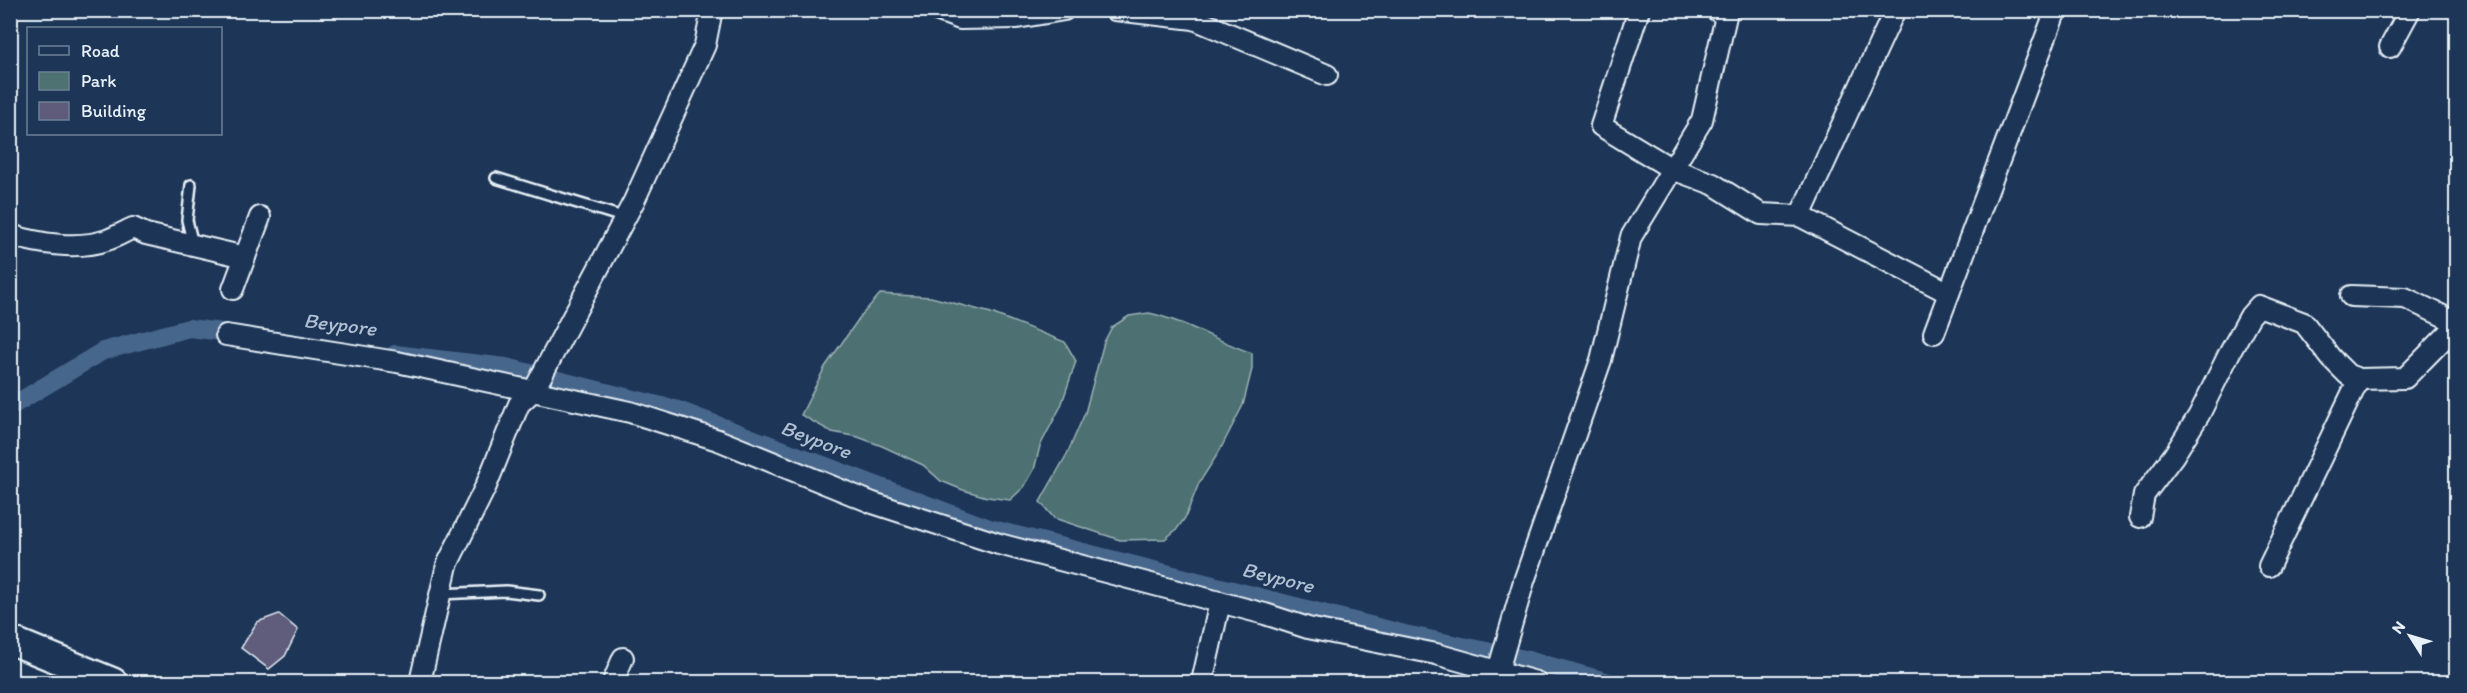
<svg xmlns="http://www.w3.org/2000/svg" width="2467" height="693" viewBox="0 0 2467 693" font-family="Itim,sans-serif">
<style>
.green{fill:#4e7172;stroke:#9bb1b5;stroke-width:1.5}
.lines{fill:none;stroke-linecap:round;stroke-linejoin:round}
.canal{stroke:#47668c;stroke-width:18}
.building{fill:#5f5c7b;stroke:#e8f1f8;stroke-width:1.5}
.lane-casing{stroke:#e8f1f8;stroke-width:14}
.street-casing{stroke:#e8f1f8;stroke-width:24}
.secondary-casing{stroke:#e8f1f8;stroke-width:32}
.lane{stroke:#1d3557;stroke-width:9}
.street{stroke:#1d3557;stroke-width:20}
.secondary{stroke:#1d3557;stroke-width:27}
.labels{text-anchor:middle;dominant-baseline:central;stroke-width:6;stroke-linejoin:round;paint-order:stroke}
.water-label{font-size:21px;font-style:italic;fill:#b0c0d2;stroke:#1d3557}
</style>
<rect width="100%" height="100%" fill="#1d3557"/>
<filter id="ink" filterUnits="userSpaceOnUse"><feTurbulence type="fractalNoise" baseFrequency=".0167" numOctaves="2"/><feDisplacementMap in="SourceGraphic" scale="12" xChannelSelector="R" yChannelSelector="G"/><feConvolveMatrix kernelMatrix="1 2 1 2 8 2 1 2 1" color-interpolation-filters="sRGB"/></filter>
<g filter="url(#ink)">
<!-- green -->
<g class="green">
<path d="M880 294 931 297 991 313 1065 342 1076 361 1061 406 1040 446 1034 470 1024 487 1010 500 987 497 963 490 941 481 923 465 882 446 858 437 832 432 801 415 825 367 860 317Z"/>
<path d="M1149 313C1185 321 1217 341 1252 353V369L1243 405 1219 452 1199 483 1185 518 1177 529 1165 539 1120 540 1054 518 1040 502 1067 454 1085 413 1104 342 1112 327 1129 316Z"/>
</g>
<g class="lines">
<!-- canal -->
<g class="canal">
<path d="M395 354 506 367 678 410 989 528 1405 634 1525 659 1609 682"/>
<path d="M10 407 103 351 189 328 239 334"/>
</g>
</g>
<!-- building -->
<path class="building" d="M279 614 298 630 285 656 269 669 241 648 257 622Z"/>
<g class="lines">
<defs>
<g id="lane">
<path d="M496 178 626 218"/>
<path d="M191 185 187 220 193 245"/>
<path d="M439 594 506 591 539 595"/>
</g>
<g id="street">
<path d="M936 10 960 19 1017 18 1064 10"/>
<path d="M1115 10 1194 19 1327 75"/>
<path d="M1639 10 1601 126 1672 169 1713 184 1761 214 1800 216 1949 293"/>
<path d="M2390 47 2410 10"/>
<path d="M1800 216 1895 10"/>
<path d="M10 235C39 244 78 250 107 240 116 237 124 232 133 228L146 234 245 257"/>
<path d="M233 289 260 217"/>
<path d="M2351 296 2405 298 2456 322"/>
<path d="M1934 333 2056 10"/>
<path d="M226 335 397 362 630 412 718 440 873 503 999 544 1265 614 1308 628 1436 654 1536 682"/>
<path d="M2140 517 2144 495 2174 455 2199 415 2229 354 2250 316 2259 306 2304 323 2331 358 2348 375 2359 379 2405 378 2456 326"/>
<path d="M2269 566 2359 379"/>
<path d="M420 682 447 565 486 486 519 404 534 390 634 201 705 45 712 10"/>
<path d="M613 682 623 658"/>
<path d="M1202 682 1220 602"/>
<path d="M1500 682 1498 671 1524 581 1601 360 1631 237 1702 120 1726 16 1716 10"/>
</g>
<path id="secondary" d="M10 640 113 682"/>
</defs>
<!-- lane casing -->
<use href="#lane" class="lane-casing"/>
<!-- street casing -->
<use href="#street" class="street-casing"/>
<!-- secondary casing -->
<use href="#secondary" class="secondary-casing"/>
<!-- lane -->
<use href="#lane" class="lane"/>
<!-- street -->
<use href="#street" class="street"/>
<!-- secondary -->
<use href="#secondary" class="secondary"/>
</g>
</g>
<g class="labels">
<!-- water labels -->
<g class="water-label">
<text transform="translate(340 324) rotate(7)">Beypore</text>
<text transform="translate(816 439) rotate(21)">Beypore</text>
<text transform="translate(1278 577) rotate(14)">Beypore</text>
</g>
</g>
<!-- margin -->
<rect width="2467" height="693" fill="none" stroke="#1d3557" stroke-width="36"/>
<rect x="18" y="18" width="2431" height="657" fill="none" stroke="#e8f1f8" stroke-width="2" filter="url(#ink)"/>
<!-- legend -->
<rect x="27" y="27" width="195" height="108" fill="#1d3557" stroke="#6e8097" stroke-width="1.5"/>
<rect x="39" y="46" width="30" height="9" fill="#1d3557" stroke="#6e8097" stroke-width="1.5"/>
<text x="81" y="57" font-size="18" fill="#e8f1f8">Road</text>
<rect x="39" y="72" width="30" height="18" fill="#4e7172" stroke="#6e8097" stroke-width="1.5"/>
<text x="81" y="87" font-size="18" fill="#e8f1f8">Park</text>
<rect x="39" y="102" width="30" height="18" fill="#5f5c7b" stroke="#6e8097" stroke-width="1.5"/>
<text x="81" y="117" font-size="18" fill="#e8f1f8">Building</text>
<!-- north arrow -->
<g transform="translate(2410 636) rotate(307)" stroke="#1d3557" stroke-width="4.5" paint-order="stroke">
<path d="M0-4.5L10 22L0 15L-10 22Z" fill="#e8f1f8"/>
<text y="-9" font-size="16" font-weight="bold" text-anchor="middle" fill="#e8f1f8">N</text>
</g>
</svg>
